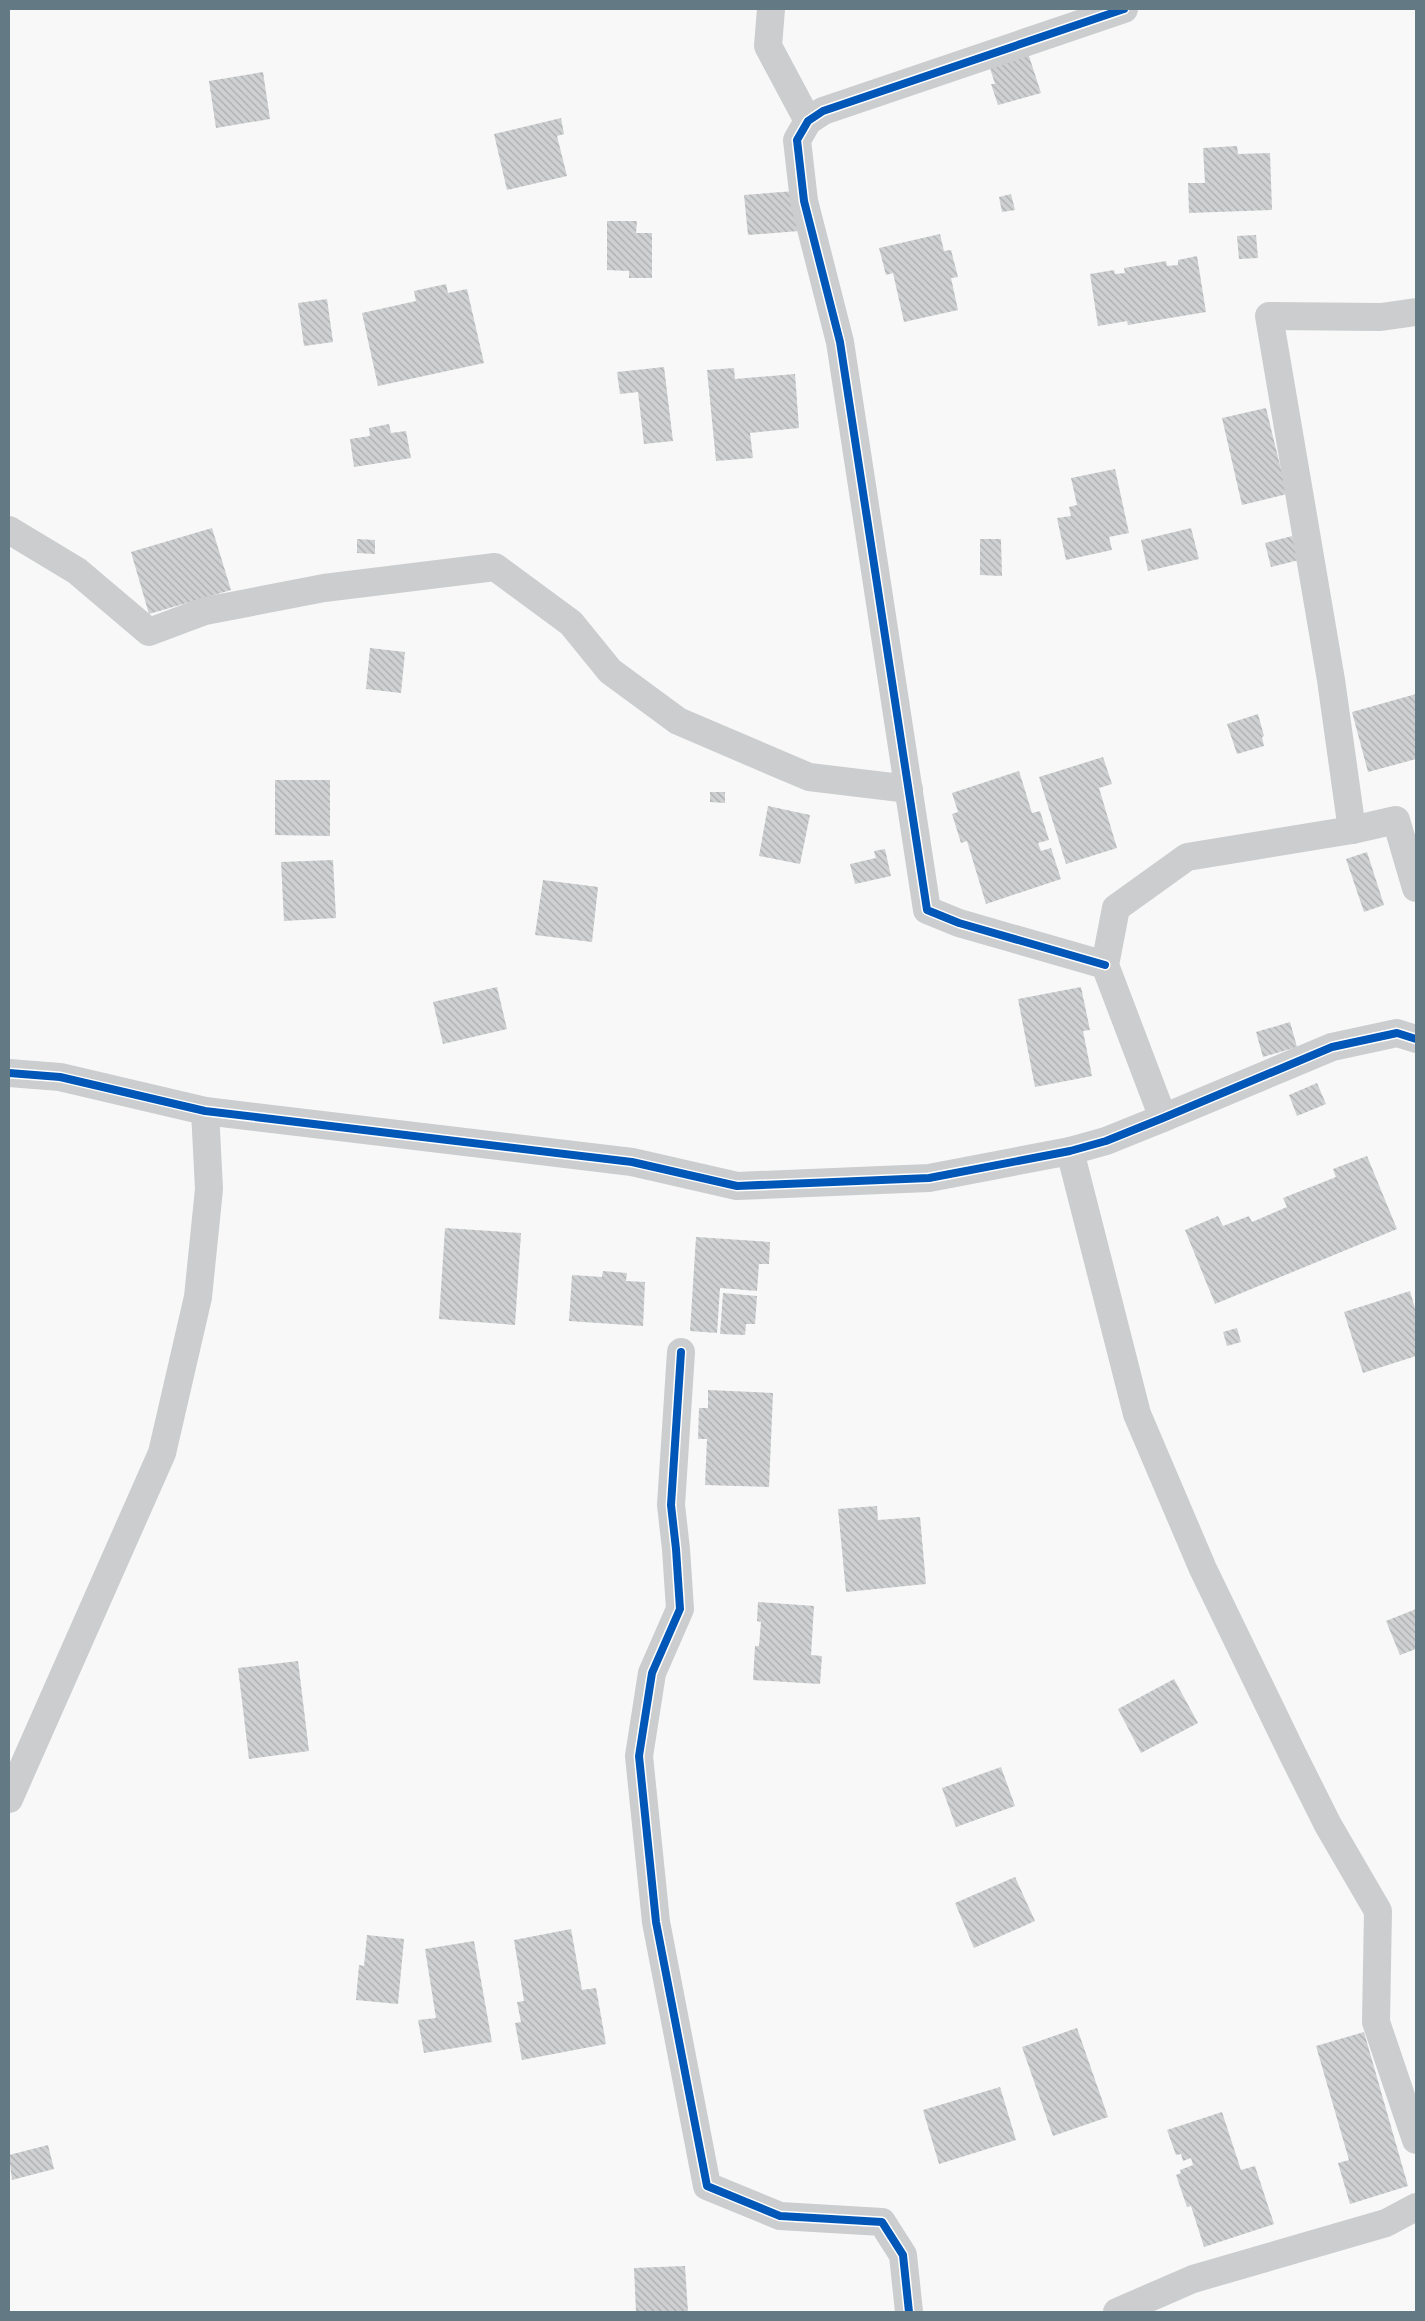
<svg xmlns="http://www.w3.org/2000/svg" width="1425" height="2321" viewBox="0 0 1425 2321" font-family="'Archivo Narrow',sans-serif">
<style>
.building{fill:url(#building-back-hatch)}
.lines{fill:none;stroke-linecap:round;stroke-linejoin:round}
.minor{stroke:#cbcdce;stroke-width:28}
.cycleway-casing{stroke:#fff;stroke-width:11}
.cycleway{stroke:#0057b8;stroke-width:8}
</style>
<defs>
<pattern id="building-back-hatch" width="6" height="6" patternUnits="userSpaceOnUse" patternTransform="scale(1.25)"><rect width="6" height="6" fill="#ced0d1"/><path d="M-1 5l2 2M0 0l6 6M5-1l2 2" fill="none" stroke="#abaeaf"/></pattern>
</defs>
<rect width="100%" height="100%" fill="#f8f8f8"/>
<!-- building -->
<g class="building">
<path d="M1028 53 1041 93 998 105 991 84H995L989 65Z"/>
<path d="M263 72 270 119 216 128 209 81Z"/>
<path d="M561 118 564 134 557 136 567 176 507 190 494 134Z"/>
<path d="M1237 146 1238 154 1270 153 1272 210 1189 213 1188 183H1205L1203 148Z"/>
<path d="M795 191 799 231 748 235 744 195Z"/>
<path d="M1011 194 1015 210 1002 212 999 197Z"/>
<path d="M607 221H637L636 233H652V278H629V271L607 270Z"/>
<path d="M940 234 944 251 951 250 958 277 951 278 958 310 904 322 893 273 886 275 879 248Z"/>
<path d="M1256 235 1258 258 1239 259 1237 236Z"/>
<path d="M1197 256 1206 312 1128 325 1127 321 1098 326 1090 274 1114 270 1115 274 1125 273 1124 268 1166 261 1167 266 1178 265V260Z"/>
<path d="M446 284 448 293 467 289 484 363 378 386 362 313 416 301 414 291Z"/>
<path d="M327 299 333 342 304 346 298 303Z"/>
<path d="M664 367 673 441 644 444 638 392 620 394 617 372Z"/>
<path d="M734 368 735 379 795 374 799 428 750 433 753 458 716 461 707 370Z"/>
<path d="M1266 408 1287 494 1242 505 1222 418Z"/>
<path d="M389 424 391 433 406 431 411 458 354 467 350 439 370 436 369 428Z"/>
<path d="M1115 469 1129 533 1109 537 1112 550 1066 560 1057 518 1071 516 1069 507 1077 505 1071 478Z"/>
<path d="M212 528 231 590 149 614 131 552Z"/>
<path d="M1191 528 1199 559 1148 571 1141 540Z"/>
<path d="M1292 536 1299 560 1271 567 1265 543Z"/>
<path d="M357 539 375 540V554L357 553Z"/>
<path d="M980 539H1001L1002 576 980 575Z"/>
<path d="M370 648 405 652 401 693 366 689Z"/>
<path d="M1416 694V759L1368 772 1352 712Z"/>
<path d="M1258 714 1264 736 1262 737 1264 746 1237 754 1227 724Z"/>
<path d="M1103 757 1112 784 1099 788 1117 848 1066 864 1039 777Z"/>
<path d="M1019 771 1032 813 1040 811 1049 840 1038 843 1041 851 1051 848 1061 879 986 904 967 841 961 843 952 814 958 812 952 793Z"/>
<path d="M275 780H330V836L275 835Z"/>
<path d="M710 792H725V803L710 802Z"/>
<path d="M768 806 810 815 800 864 759 856Z"/>
<path d="M885 849 891 876 855 884 850 864 876 858 874 851Z"/>
<path d="M1367 852 1384 905 1364 912 1346 859Z"/>
<path d="M333 860 336 918 284 921 281 862Z"/>
<path d="M543 880 598 887 592 942 535 935Z"/>
<path d="M497 987 507 1029 443 1044 433 1002Z"/>
<path d="M1081 987 1090 1030 1083 1031 1092 1076 1035 1087 1018 999Z"/>
<path d="M1290 1022 1297 1047 1263 1057 1256 1032Z"/>
<path d="M1317 1083 1326 1104 1297 1116 1289 1095Z"/>
<path d="M1367 1156 1397 1229 1215 1304 1185 1230 1218 1216 1223 1226 1249 1216 1252 1222 1287 1207 1283 1198 1336 1177 1333 1169Z"/>
<path d="M445 1228 521 1233 515 1325 439 1319Z"/>
<path d="M696 1237 770 1242 769 1264H759L757 1291 720 1288 717 1333 690 1331Z"/>
<path d="M603 1271 627 1273 626 1281 645 1282 643 1326 569 1321 572 1275 602 1277Z"/>
<path d="M1410 1291 1416 1312V1356L1363 1373 1344 1312Z"/>
<path d="M723 1293 757 1296 755 1324H746L745 1335 720 1334Z"/>
<path d="M1237 1328 1241 1342 1227 1346 1223 1332Z"/>
<path d="M708 1390 773 1393 769 1487 705 1485 707 1439H698L699 1408H708Z"/>
<path d="M877 1506 878 1520 920 1517 926 1584 846 1592 838 1509Z"/>
<path d="M758 1602 814 1606 811 1655 822 1656 820 1684 753 1680 755 1646H759L761 1622 757 1621Z"/>
<path d="M1416 1609V1649L1400 1655 1386 1621Z"/>
<path d="M298 1661 309 1751 249 1759 238 1668Z"/>
<path d="M1174 1679 1198 1723 1141 1753 1118 1709Z"/>
<path d="M1001 1767 1015 1806 956 1827 942 1788Z"/>
<path d="M1015 1877 1035 1921 974 1948 955 1903Z"/>
<path d="M571 1929 582 1990 596 1988 606 2044 522 2060 515 2023 521 2022 517 2002 524 2001 514 1940Z"/>
<path d="M367 1935 404 1939 398 2004 356 2000 359 1965 364 1966Z"/>
<path d="M474 1941 492 2042 424 2053 418 2020 436 2018 425 1949Z"/>
<path d="M1077 2028 1108 2117 1053 2136 1022 2047Z"/>
<path d="M1364 2032 1408 2186 1350 2204 1338 2163 1349 2160 1316 2046Z"/>
<path d="M1000 2087 1016 2140 939 2164 923 2110Z"/>
<path d="M1222 2112 1241 2170 1255 2166 1274 2224 1204 2247 1191 2206 1187 2207 1176 2175 1181 2173 1180 2170 1193 2165 1191 2158 1183 2161 1181 2154 1176 2155 1167 2130Z"/>
<path d="M48 2145 54 2169 12 2180 9 2155Z"/>
<path d="M685 2266 688 2312H636L634 2268Z"/>
</g>
<g class="lines">
<!-- minor -->
<g class="minor">
<path d="M771 9 768 46 808 121"/>
<path d="M1416 312 1381 317 1269 316 1331 680 1352 830 1396 820 1416 888"/>
<path d="M9 530 77 571 149 632 205 611 324 588 495 567 571 623 610 671 678 721 809 777 909 789"/>
<path d="M1105 965 959 923 927 910 840 342 804 201 797 140 808 121 823 111 1124 9"/>
<path d="M9 1073 60 1077 205 1111 632 1162 737 1186 929 1178 1070 1151 1106 1141 1163 1118 1332 1047 1397 1033 1416 1039"/>
<path d="M1163 1118 1105 965 1116 908 1187 857 1352 830"/>
<path d="M1070 1151 1137 1414 1203 1569 1294 1757 1328 1825 1378 1911 1376 2022 1416 2140"/>
<path d="M681 1352 671 1505 676 1549 680 1609 652 1673 639 1756 656 1922 707 2186 780 2216 882 2222 903 2255 909 2312"/>
<path d="M9 1799 162 1453 198 1297 209 1189 205 1111"/>
<path d="M1117 2312 1193 2279 1386 2223 1416 2207"/>
</g>
<defs>
<g id="cycleway">
<path d="M1105 965 959 923 927 910 840 342 804 201 797 140 808 121 823 111 1124 9"/>
<path d="M9 1073 60 1077 205 1111 632 1162 737 1186 929 1178 1070 1151 1106 1141 1163 1118 1332 1047 1397 1033 1416 1039"/>
<path d="M681 1352 671 1505 676 1549 680 1609 652 1673 639 1756 656 1922 707 2186 780 2216 882 2222 903 2255 909 2312"/>
</g>
</defs>
<!-- cycleway casing -->
<use href="#cycleway" class="cycleway-casing"/>
<!-- cycleway -->
<use href="#cycleway" class="cycleway"/>
</g>
<!-- border -->
<rect width="1425" height="2321" fill="none" stroke="#637a84" stroke-width="20"/>
</svg>
